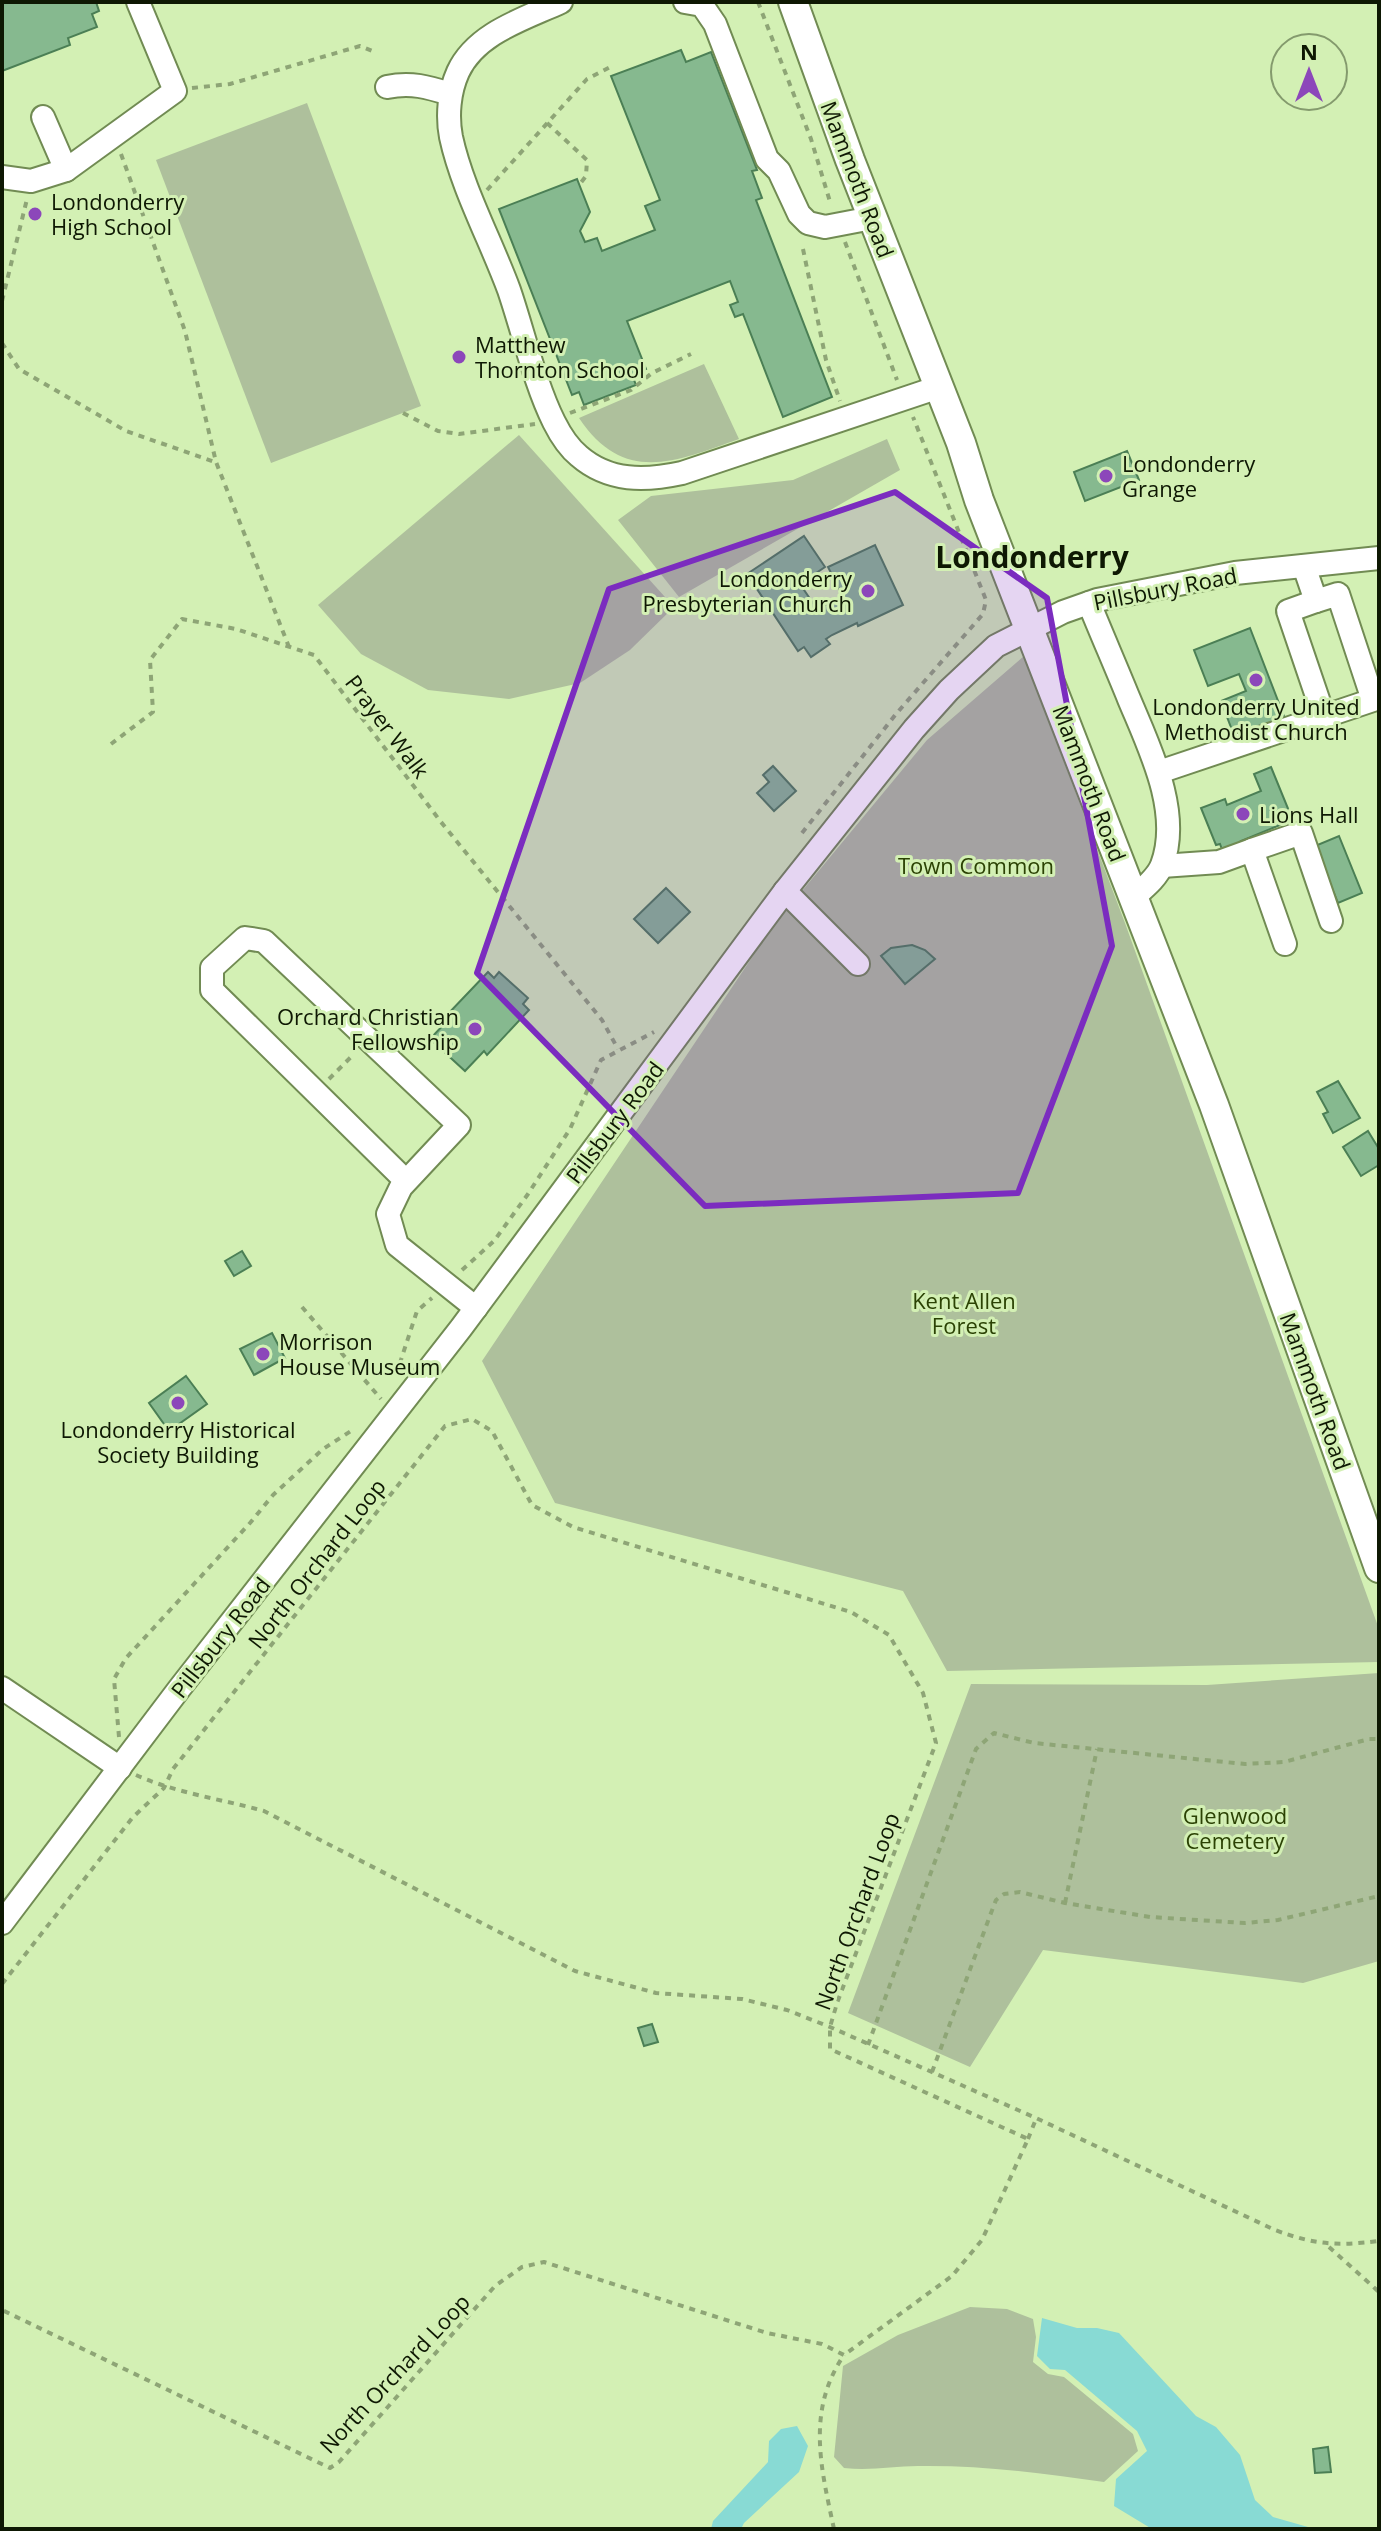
<svg xmlns="http://www.w3.org/2000/svg" width="1381" height="2531" viewBox="0 0 1381 2531" font-family="'Open Sans',sans-serif">
<style>
.green{fill:#aec09c}
.water{fill:#88dad4}
.building{fill:#86b98f;stroke:#4b7f55;stroke-width:2}
.lines{fill:none;stroke-linecap:round;stroke-linejoin:round}
.minor-casing{stroke:#718b53;stroke-width:26}
.major-casing{stroke:#718b53;stroke-width:32}
.path{stroke:#8ea576;stroke-width:4;stroke-dasharray:6 6;stroke-linecap:butt}
.minor{stroke:#fff;stroke-width:22}
.major{stroke:#fff;stroke-width:28}
.marked{fill:#7b2cbf;fill-opacity:0.2;stroke:#7b2cbf;stroke-width:6;stroke-linejoin:round}
.poi-dot{fill:#8c47ba;stroke:#d3f0b4;stroke-width:3}
.labels{text-anchor:middle;dominant-baseline:central;stroke-width:6;stroke-linejoin:round;paint-order:stroke}
.street-label{font-size:22px;fill:#0e1803;stroke:#d3f0b4}
.poi-label{font-size:22px;fill:#0e1803;stroke:#d3f0b4;text-anchor:start}
.park-label{font-size:22px;fill:#2b4204;stroke:#d3f0b4}
.district-label{font-size:30px;font-weight:bold;fill:#0e1803;stroke:#d3f0b4}
</style>
<rect width="100%" height="100%" fill="#d3f0b4"/>
<!-- green -->
<g class="green">
<path d="M307 103 421 406 271 463 156 160Z"/>
<path d="M704 364 739 439C675 462 624 485 579 418Z"/>
<path d="M519 435 674 607 630 650 580 683 509 699 428 690 361 654 318 605Z"/>
<path d="M887 439 900 470 679 597 618 520 651 496 793 480Z"/>
<path d="M1024 656 1125 923 1379 1629V1662L947 1671 903 1591 555 1503 482 1361 773 926 927 740Z"/>
<path d="M1379 1673V1961L1303 1983 1043 1950 970 2067 848 2013 971 1684 1207 1685Z"/>
<path d="M970 2307 1007 2309 1033 2319 1036 2337 1033 2362 1048 2374 1064 2377 1133 2434 1138 2451 1104 2482C1043 2473 980 2465 918 2466 893 2466 871 2471 844 2468L834 2457 843 2366 898 2335Z"/>
</g>
<!-- water -->
<g class="water">
<path d="M1042 2318 1077 2328H1097L1119 2333 1196 2416 1216 2427 1240 2455 1255 2500 1273 2517 1315 2529H1152L1114 2506 1116 2479 1147 2451 1137 2431 1065 2370 1050 2369 1037 2356Z"/>
<path d="M797 2426 808 2446 799 2472 744 2523 741 2529H711L713 2521 768 2462 769 2441 781 2429Z"/>
</g>
<!-- building -->
<g class="building">
<path d="M2 2H96L99 11 92 14 97 27 68 38 70 45 2 71Z"/>
<path d="M681 50 686 62 711 52 757 170 752 171 762 198 756 200 832 397 783 417 743 314 735 317 730 305 738 302 730 281 627 321 646 369 632 375 636 385 584 405 579 392 572 395 499 209 577 179 590 212 580 231 585 242 597 238 602 251 655 230 645 206 660 200 611 76Z"/>
<path d="M1127 451 1139 480 1085 501 1074 472Z"/>
<path d="M804 536 825 567 800 584 817 609 843 597 828 567 875 545 903 605 858 626 857 623 832 635 826 639 830 644 811 657 804 647 798 651 747 574Z"/>
<path d="M1250 628 1285 719 1235 738 1221 701 1246 691 1239 674 1208 686 1194 650Z"/>
<path d="M773 766 796 791 774 811 757 793 769 782 763 775Z"/>
<path d="M1271 767 1289 811 1276 816 1280 825 1241 841 1244 847 1224 855 1220 844 1216 845 1201 808 1225 799 1227 805 1261 791 1254 774Z"/>
<path d="M1339 836 1362 893 1338 903 1315 846Z"/>
<path d="M666 888 690 912 658 943 634 919Z"/>
<path d="M912 945 925 950 935 959 905 984 881 956 891 948Z"/>
<path d="M488 972 494 978 499 972 528 998 523 1004 529 1010 487 1055 484 1051 465 1071 430 1039 449 1019 446 1016Z"/>
<path d="M1338 1081 1360 1118 1333 1133 1323 1114 1328 1112 1317 1092Z"/>
<path d="M1368 1131 1379 1149V1165L1361 1176 1343 1147Z"/>
<path d="M242 1251 251 1266 234 1276 225 1261Z"/>
<path d="M272 1333 285 1358 254 1375 240 1349Z"/>
<path d="M186 1376 207 1404 169 1431 149 1403Z"/>
<path d="M652 2024 658 2042 644 2046 638 2028Z"/>
<path d="M1328 2447 1331 2472 1315 2473 1313 2449Z"/>
</g>
<g class="lines">
<defs>
<g id="minor">
<path d="M561 2C524 19 476 33 458 72 449 92 447 116 451 137 462 188 491 241 509 290 523 331 535 384 554 422 560 434 568 447 579 456 609 482 645 481 682 473L939 387"/>
<path d="M685 2 702 5 715 24 767 159 779 171 799 214 808 223 825 227 872 218"/>
<path d="M387 87C411 82 428 87 450 94"/>
<path d="M43 117 66 170"/>
<path d="M2 177 31 181 66 170 175 91 138 2"/>
<path d="M1316 601 1288 611 1324 717"/>
<path d="M1089 603C1102 635 1116 667 1129 699 1149 747 1182 812 1162 865 1157 878 1144 888 1134 897"/>
<path d="M1159 772 1373 700 1338 594 1316 601 1304 566"/>
<path d="M1252 850 1301 833 1331 921"/>
<path d="M1162 866 1219 862 1252 850 1285 944"/>
<path d="M785 891 858 964"/>
<path d="M406 1181 212 990V968L245 938 264 941 459 1125 401 1187 388 1214 397 1245 476 1308"/>
<path d="M2 1688 120 1768"/>
<path d="M2 1923 179 1689 461 1328 785 891 914 729 949 690 996 646 1063 612 1097 600 1235 573 1379 558"/>
</g>
<path id="major" d="M793 2 850 160 961 443 979 500 1214 1105 1379 1568"/>
</defs>
<!-- minor casing -->
<use href="#minor" class="minor-casing"/>
<!-- major casing -->
<use href="#major" class="major-casing"/>
<!-- path -->
<g class="path">
<path d="M758 2 811 139 831 205"/>
<path d="M192 88 230 84 360 46 375 52"/>
<path d="M547 123 587 160 586 176 579 185"/>
<path d="M121 154 185 331 216 462 289 647"/>
<path d="M487 190 587 79 614 65"/>
<path d="M845 242 897 380"/>
<path d="M803 249 826 360 840 401"/>
<path d="M2 301 27 199"/>
<path d="M2 343 19 369 126 431 215 462"/>
<path d="M403 413 438 431 459 434 535 424"/>
<path d="M570 413 631 390 652 373 691 354"/>
<path d="M111 744 153 712 150 660 182 619 236 629 314 655 441 822 602 1020 618 1049"/>
<path d="M802 833 896 714 983 614 986 600 913 417"/>
<path d="M381 1024 388 1016"/>
<path d="M329 1079 354 1054"/>
<path d="M462 1270 494 1241 528 1194 570 1129 601 1060 654 1032"/>
<path d="M302 1307 381 1399"/>
<path d="M396 1375 417 1311 432 1298"/>
<path d="M119 1737 114 1679 126 1658 250 1523 273 1495 323 1449 354 1429"/>
<path d="M136 1775C176 1793 221 1799 264 1811L575 1971 656 1993 742 1999 787 2010 830 2027 1036 2118 1275 2230C1315 2245 1337 2246 1379 2241"/>
<path d="M1065 1903 1097 1749"/>
<path d="M2 1984 133 1817 164 1788 173 1769 445 1426 472 1419 492 1431 532 1505 573 1527 851 1612 889 1635 923 1693 936 1743 837 2003 830 2027V2049L1028 2139 982 2240 952 2276 844 2355 822 2344 767 2333 544 2262 522 2267 495 2286 339 2462 330 2468 2 2310"/>
<path d="M868 2045 976 1749 994 1733 1034 1743 1245 1764 1284 1762 1369 1739H1379"/>
<path d="M932 2072 991 1913 996 1900 1004 1894 1020 1892 1065 1903 1150 1917 1245 1923 1278 1920 1379 1896"/>
<path d="M1028 2139 1036 2119"/>
<path d="M1329 2247 1379 2292"/>
<path d="M834 2529C821 2468 806 2411 844 2355"/>
</g>
<!-- minor -->
<use href="#minor" class="minor"/>
<!-- major -->
<use href="#major" class="major"/>
</g>
<!-- marked area -->
<path class="marked" d="M895 492 1047 598 1112 946 1018 1193 705 1206 477 973 609 589Z"/>
<!-- markers -->
<g class="poi-dot">
<circle cx="35" cy="214" r="8"/>
<circle cx="459" cy="357" r="8"/>
<circle cx="1106" cy="476" r="8"/>
<circle cx="868" cy="591" r="8"/>
<circle cx="1256" cy="680" r="8"/>
<circle cx="1243" cy="814" r="8"/>
<circle cx="475" cy="1029" r="8"/>
<circle cx="263" cy="1354" r="8"/>
<circle cx="178" cy="1403" r="8"/>
</g>
<g class="labels">
<!-- street labels -->
<g class="street-label">
<text transform="translate(858 179) rotate(69)">Mammoth Road</text>
<text transform="translate(1165 588) rotate(-11)">Pillsbury Road</text>
<text transform="translate(388 726) rotate(53)">Prayer Walk</text>
<text transform="translate(1090 783) rotate(69)">Mammoth Road</text>
<text transform="translate(614 1122) rotate(-53)">Pillsbury Road</text>
<text transform="translate(1316 1391) rotate(70)">Mammoth Road</text>
<text transform="translate(316 1563) rotate(-52)">North Orchard Loop</text>
<text transform="translate(220 1637) rotate(-52)">Pillsbury Road</text>
<text transform="translate(856 1911) rotate(-70)">North Orchard Loop</text>
<text transform="translate(394 2373) rotate(-47)">North Orchard Loop</text>
</g>
<!-- poi labels -->
<g class="poi-label">
<text x="51" y="201">Londonderry<tspan x="51" dy="25">High School</tspan></text>
<text x="475" y="344">Matthew<tspan x="475" dy="25">Thornton School</tspan></text>
<text x="1122" y="463">Londonderry<tspan x="1122" dy="25">Grange</tspan></text>
<text x="852" y="578" text-anchor="end">Londonderry<tspan x="852" dy="25">Presbyterian Church</tspan></text>
<text x="1256" y="706" text-anchor="middle">Londonderry United<tspan x="1256" dy="25">Methodist Church</tspan></text>
<text x="1259" y="814">Lions Hall</text>
<text x="459" y="1016" text-anchor="end">Orchard Christian<tspan x="459" dy="25">Fellowship</tspan></text>
<text x="279" y="1341">Morrison<tspan x="279" dy="25">House Museum</tspan></text>
<text x="178" y="1429" text-anchor="middle">Londonderry Historical<tspan x="178" dy="25">Society Building</tspan></text>
</g>
<!-- park labels -->
<g class="park-label">
<text x="976" y="865">Town Common</text>
<text x="964" y="1300">Kent Allen<tspan x="964" dy="25">Forest</tspan></text>
<text x="1235" y="1815">Glenwood<tspan x="1235" dy="25">Cemetery</tspan></text>
</g>
<!-- district labels -->
<g class="district-label">
<text x="1032" y="556">Londonderry</text>
</g>
</g>
<!-- border -->
<rect width="1381" height="2531" fill="none" stroke="#0e1803" stroke-width="8"/>
<!-- north arrow -->
<g transform="translate(1309 72)"><circle r="38" fill="#d3f0b4" stroke="#849a6d" stroke-width="2"/>
<path d="M0-6L14 30L0 20L-14 30Z" fill="#8c47ba"/>
<text y="-12" font-size="22" font-weight="bold" text-anchor="middle" fill="#0e1803">N</text>
</g>
</svg>
